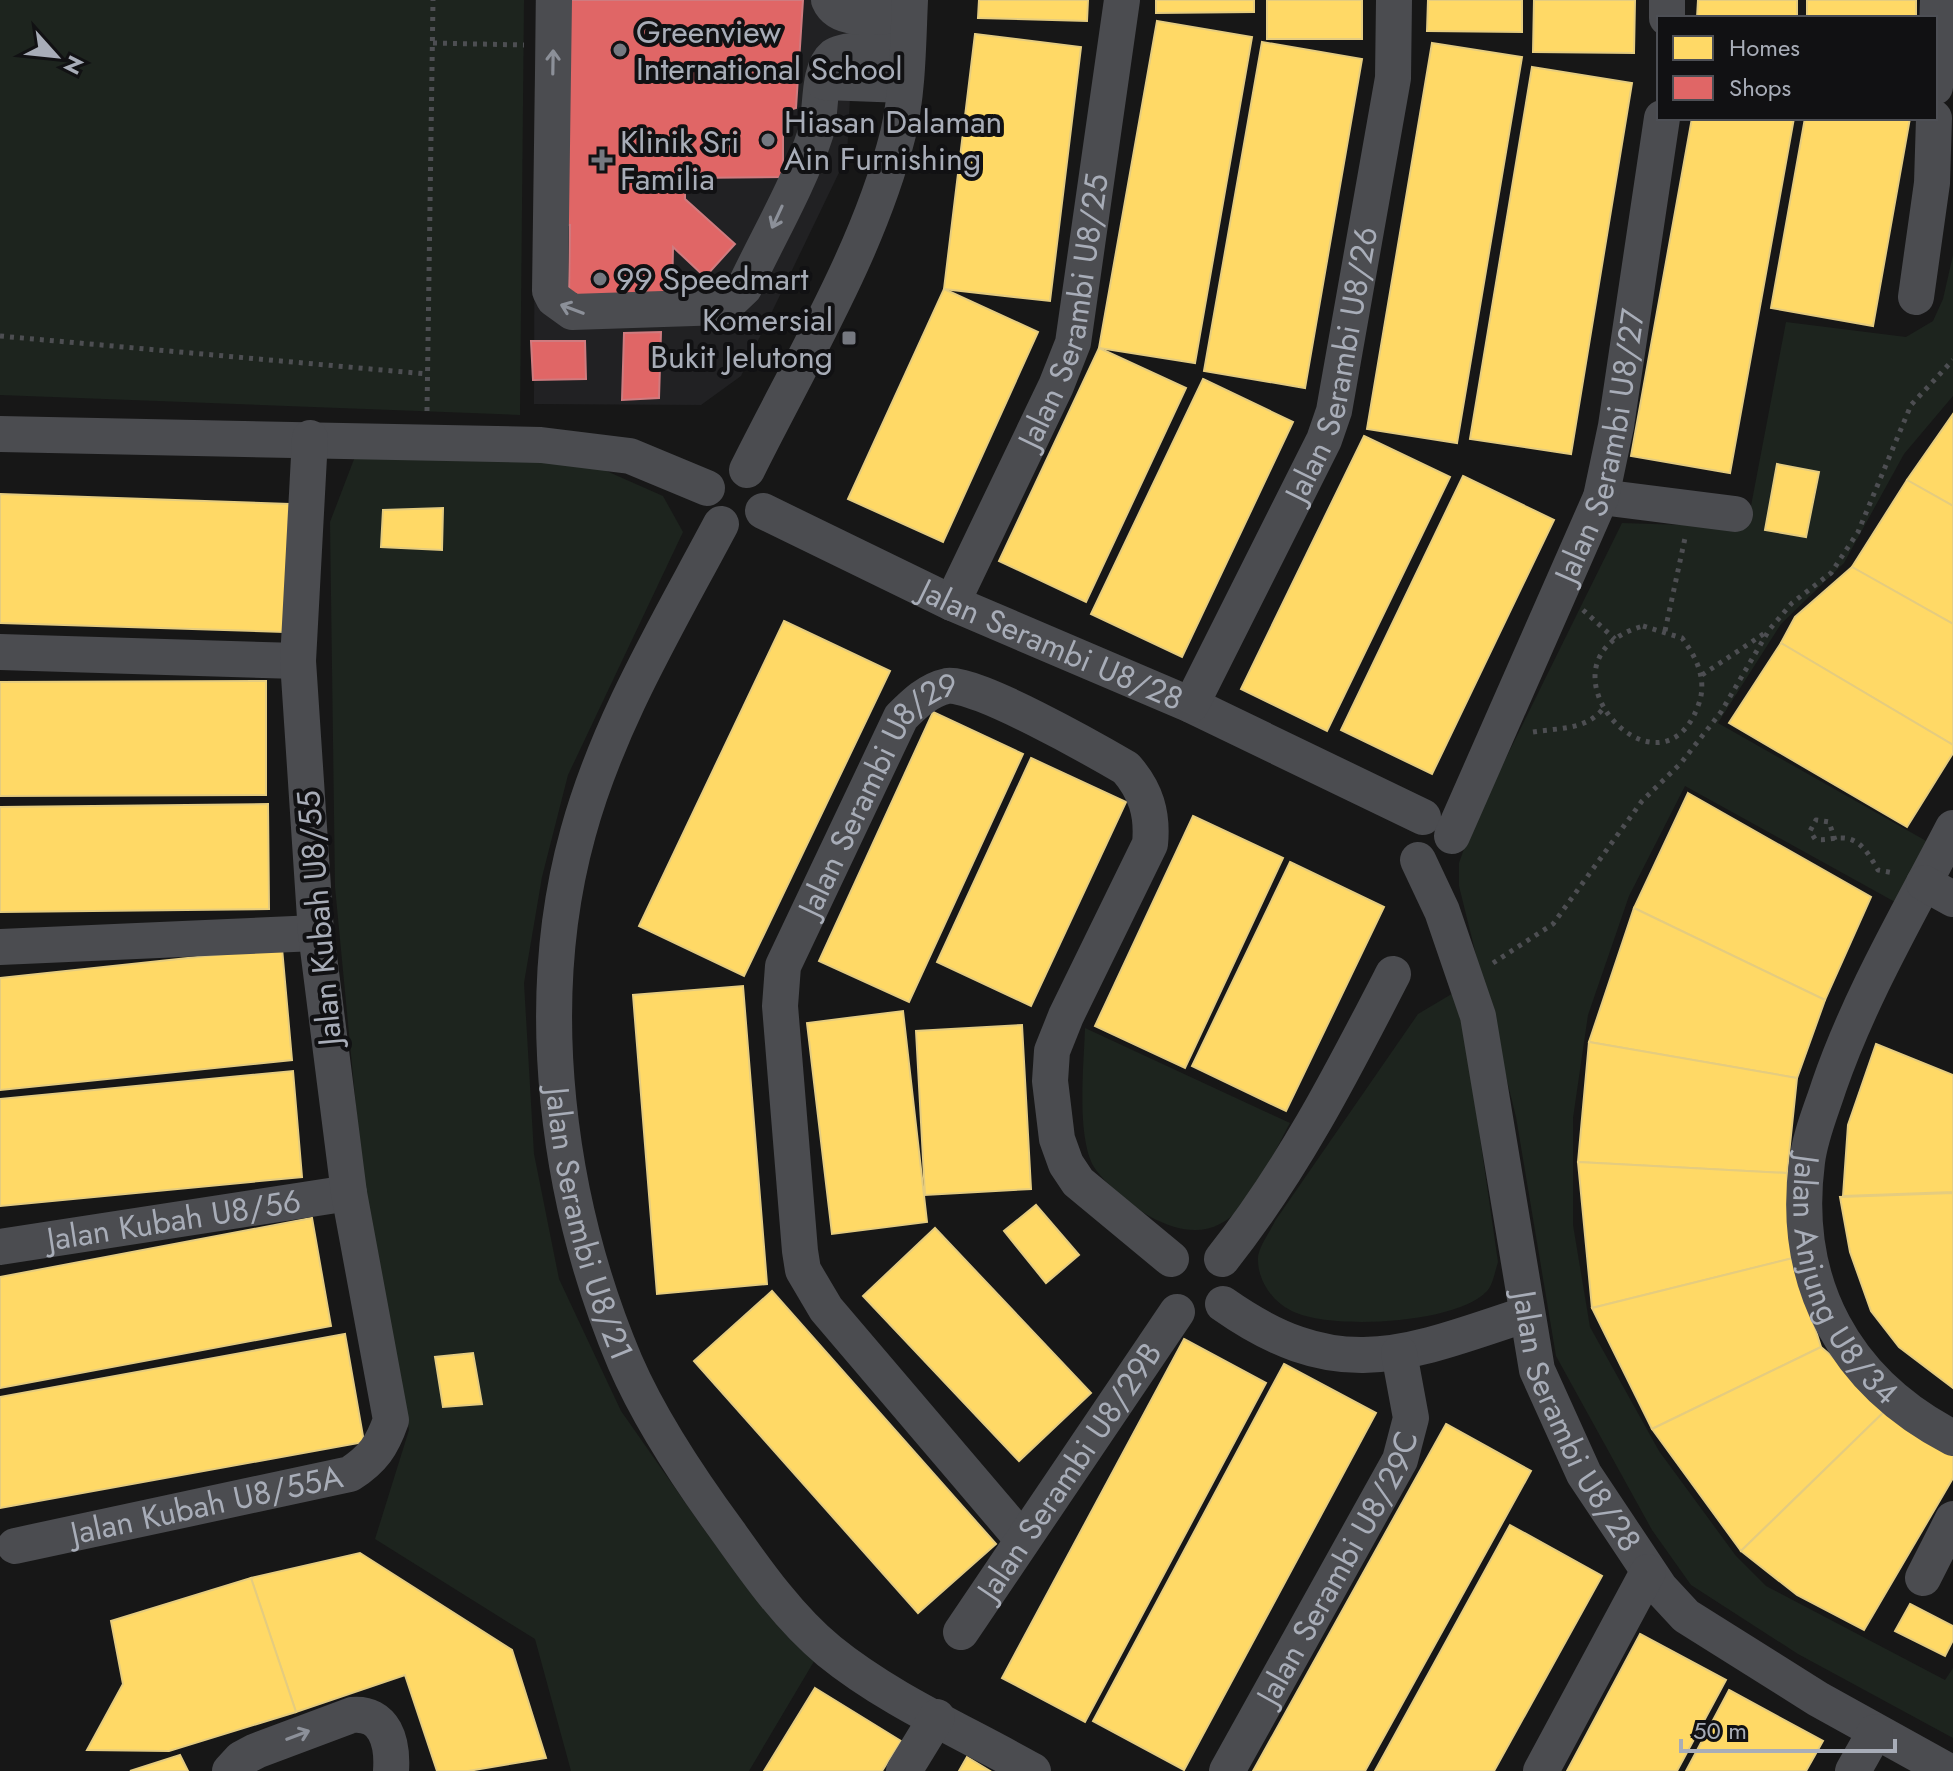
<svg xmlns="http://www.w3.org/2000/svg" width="1953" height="1771" viewBox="0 0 1953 1771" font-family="Jost,sans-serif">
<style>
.built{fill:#212123}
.green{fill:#1d241e}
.homes{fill:#ffd966;stroke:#e5cc7f;stroke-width:2}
.shops{fill:#e06666;stroke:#cf7b7f;stroke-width:2}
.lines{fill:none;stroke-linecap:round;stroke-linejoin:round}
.path{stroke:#4d4e52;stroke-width:5;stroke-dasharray:4 6;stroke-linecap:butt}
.minor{stroke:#4b4c50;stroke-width:36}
.oneway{stroke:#8c9099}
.poi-dot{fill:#757880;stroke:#111113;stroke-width:3}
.labels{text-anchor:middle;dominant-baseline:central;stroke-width:8;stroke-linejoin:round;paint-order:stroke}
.poi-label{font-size:32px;fill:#a8adb8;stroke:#111113;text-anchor:start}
.street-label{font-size:32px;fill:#a8adb8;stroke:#111113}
</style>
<rect width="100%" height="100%" fill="#171717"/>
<!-- built -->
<path class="built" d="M535 0H855L847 156 741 376 701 405 534 404Z"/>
<!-- green -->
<g class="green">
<path d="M0 0H524L520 415 0 395Z"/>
<path d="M1953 255V396L1904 454 1844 563 1781 624 1718 723 1928 842 1895 902 1685 786 1629 896 1588 1015 1573 1118V1225L1590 1327 1659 1451 1736 1556 1766 1586 1945 1680 1953 1668V1738L1798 1654 1691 1585 1652 1530 1556 1356 1516 1117 1459 886V863L1471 829 1622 523 1747 527 1786 322 1906 337 1933 321 1943 299Z"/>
<path d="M356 454 577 458 663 496 683 532 568 775 542 877 524 983 534 1154 559 1279 621 1411 708 1535 816 1658 749 1771H571L535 1639 375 1539 409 1430 365 1201 335 887 330 522Z"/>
<path d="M1455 992 1464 1027 1498 1262C1495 1271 1493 1285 1487 1291 1457 1324 1327 1331 1290 1310 1272 1301 1258 1280 1258 1260 1257 1249 1270 1232 1275 1221L1418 1014Z"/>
<path d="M1085 1028 1290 1123C1256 1185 1233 1262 1149 1216 1135 1208 1102 1181 1094 1167 1076 1136 1084 1064 1085 1028Z"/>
</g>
<!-- homes -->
<g class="homes">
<path d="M979 0H1088L1087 21 978 18Z"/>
<path d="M1156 0H1254V12L1156 13Z"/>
<rect x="1267" y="0" width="95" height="39"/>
<path d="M1428 0H1522V32L1427 31Z"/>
<path d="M1534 0H1635L1634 53 1533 52Z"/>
<path d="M1698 0H1797V18H1697Z"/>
<rect x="1807" y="0" width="109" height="18"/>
<path d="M1157 21 1252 37 1195 363 1099 348Z"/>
<path d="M975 34 1081 47 1050 301 944 289Z"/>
<path d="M1262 42 1362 59 1305 388 1204 371Z"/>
<path d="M1432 43 1522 57 1457 443 1367 429Z"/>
<path d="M1532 67 1632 83 1571 454 1470 439Z"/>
<path d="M1692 118H1794L1730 473 1631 456Z"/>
<path d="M1805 118H1910L1873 326 1771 308Z"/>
<path d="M944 289 1038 332 943 542 848 499Z"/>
<path d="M1099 348 1186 388 1086 602 999 561Z"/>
<path d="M1203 379 1293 422 1182 657 1091 614Z"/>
<path d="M1953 414V506L1907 480Z"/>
<path d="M1364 436 1450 477 1327 731 1241 689Z"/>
<path d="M1777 464 1819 472 1806 537 1765 530Z"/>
<path d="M1463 476 1554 520 1432 774 1341 730Z"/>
<path d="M1907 480 1953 506V624L1852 567Z"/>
<path d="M0 494 289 504 284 632 0 623Z"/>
<path d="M443 508 442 550 381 547 383 510Z"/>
<path d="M1852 567 1953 624V745L1781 643 1795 617Z"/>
<path d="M784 621 890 671 744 976 639 926Z"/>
<path d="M1781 643 1953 745V753L1907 827 1729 723Z"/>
<path d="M266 681V795L0 796V682Z"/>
<path d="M933 712 1023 754 909 1002 819 961Z"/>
<path d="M1031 758 1126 802 1031 1006 937 962Z"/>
<path d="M1688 793 1871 897 1825 1000 1634 908Z"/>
<path d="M268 804 269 909 0 912V807Z"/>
<path d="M1193 816 1283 858 1185 1068 1095 1026Z"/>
<path d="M1290 862 1384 907 1286 1111 1192 1066Z"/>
<path d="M1634 908 1825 1000 1797 1078 1589 1042Z"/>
<path d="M282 948 292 1060 0 1090V978Z"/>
<path d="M743 986 767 1284 657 1294 633 995Z"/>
<path d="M903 1011 927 1222 832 1234 807 1023Z"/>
<path d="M1022 1025 1031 1189 925 1195 916 1031Z"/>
<path d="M1589 1042 1797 1078 1787 1173 1578 1162Z"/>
<path d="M1876 1044 1953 1075V1192L1843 1196 1848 1125Z"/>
<path d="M293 1071 302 1177 0 1206V1099Z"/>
<path d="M1578 1162 1787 1173 1793 1258 1592 1308Z"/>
<path d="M1953 1193V1388L1899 1347 1871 1311 1850 1252 1840 1197Z"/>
<path d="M1036 1205 1079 1255 1046 1283 1004 1231Z"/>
<path d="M312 1218 331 1326 0 1388V1277Z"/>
<path d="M935 1228 1091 1393 1019 1461 863 1296Z"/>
<path d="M1793 1258 1821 1347 1652 1429 1592 1308Z"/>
<path d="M772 1291 996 1544 918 1613 694 1361Z"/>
<path d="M345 1334 364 1442 0 1508V1397Z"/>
<path d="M1184 1339 1266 1383 1085 1722 1002 1678Z"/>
<path d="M1821 1347 1890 1406 1741 1551 1652 1429Z"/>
<path d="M473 1353 482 1404 443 1407 435 1357Z"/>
<path d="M1284 1364 1376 1413 1184 1770 1093 1721Z"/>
<path d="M1890 1406 1953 1450V1478L1864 1630 1797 1595 1741 1551Z"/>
<path d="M1446 1424 1531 1471 1365 1771H1253Z"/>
<path d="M1510 1525 1602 1576 1494 1771H1375Z"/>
<path d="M360 1553 512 1650 546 1758 468 1771H437L405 1675 296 1712 251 1578Z"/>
<path d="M251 1578 296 1712 169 1751 87 1750 123 1684 111 1621Z"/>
<path d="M1910 1604 1953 1626V1640L1945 1656 1895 1631Z"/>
<path d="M1640 1634 1726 1680 1677 1771H1567Z"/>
<path d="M815 1688 901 1741 882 1771H764Z"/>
<path d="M1729 1690 1823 1741 1806 1771H1686Z"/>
<path d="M180 1755 188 1771H130Z"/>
<path d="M967 1757 990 1771H959Z"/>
</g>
<!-- shops -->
<g class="shops">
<path d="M562 0H803L796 108 783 112V177L685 178V199L735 244 705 277 673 247 672 299 569 298 570 225H558Z"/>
<path d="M661 332 659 398 622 400 624 333Z"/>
<path d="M531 341H585L586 379 533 380Z"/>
</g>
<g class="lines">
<!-- path -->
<g class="path">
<path d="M433 43 524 45"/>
<path d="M0 336 427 374"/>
<path d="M427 411 433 0"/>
<path d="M1583 610 1615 639"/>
<path d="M1643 626 1682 638C1697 658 1708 681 1698 706 1659 811 1524 660 1643 626Z"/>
<path d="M1665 631 1685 538"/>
<path d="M1702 675 1768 631"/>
<path d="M1533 732C1558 728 1585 730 1602 710"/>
<path d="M1835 840 1829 822 1816 820 1810 831 1815 839C1825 841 1830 838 1841 838 1860 837 1870 856 1878 870L1894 873"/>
<path d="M1493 963 1553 924 1642 801 1681 763 1721 712 1769 630 1792 603 1831 573 1858 532 1911 405 1953 360"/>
</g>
<!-- minor -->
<g class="minor">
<path d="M554 0 550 291 554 299 572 312 724 307 744 288C768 237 799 185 816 132 822 111 817 70 834 56 846 47 891 50 907 50"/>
<path d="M829 0C840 26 886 15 909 14"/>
<path d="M1667 18V0"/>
<path d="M824 82 905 85"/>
<path d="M1935 87 1938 0"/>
<path d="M1916 297 1932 183 1934 118"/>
<path d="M0 434 541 445 630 456 707 488"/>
<path d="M747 470C800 363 869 250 898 134 908 92 908 44 910 0"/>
<path d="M1601 497 1735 514"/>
<path id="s1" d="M763 511 952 603 1191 705 1423 817"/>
<path id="s2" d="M721 524C668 624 608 723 578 833 531 1003 557 1201 625 1362 651 1422 690 1480 729 1533 758 1574 790 1619 829 1651 889 1700 966 1733 1033 1771"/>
<path id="s3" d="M952 603 1056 386 1073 343 1122 0"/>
<path d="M0 652 298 661"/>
<path id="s4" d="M1191 705 1324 440 1334 411 1393 78 1394 0"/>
<path id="s5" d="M1953 828C1909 913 1860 996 1829 1086 1821 1111 1810 1136 1807 1162 1791 1284 1845 1382 1953 1438"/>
<path id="s6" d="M1452 836 1601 497 1616 426 1662 118"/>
<path id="s7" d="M1418 860 1442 911 1478 1016 1537 1370 1584 1474 1660 1588 1686 1616 1818 1699 1948 1771"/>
<path d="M1924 883 1953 899"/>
<path d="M0 947 316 933"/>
<path id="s8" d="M0 1247 349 1193"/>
<path d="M1222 1259C1292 1171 1342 1073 1393 974"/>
<path d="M1223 1304C1338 1385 1404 1355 1527 1314"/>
<path id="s9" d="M1022 1539 826 1309 803 1270 800 1251 780 1006 783 966 901 717C914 704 928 690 947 686 974 681 1097 751 1126 768 1146 791 1153 814 1150 844L1066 1016 1052 1051 1050 1081 1057 1139 1066 1164 1078 1182 1171 1259"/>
<path id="s10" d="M15 1546 350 1474C373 1459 382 1446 391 1420L349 1193 316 933 298 661 310 438"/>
<path d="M1923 1578 1953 1519"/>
<path id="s11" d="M961 1632 1177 1312"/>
<path d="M230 1771 241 1759 256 1751 352 1715C385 1712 393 1742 391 1771"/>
<path d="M904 1771 937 1717"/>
<path id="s12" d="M1227 1771 1400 1460 1411 1418 1399 1353"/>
<path d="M1541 1771 1648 1572"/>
<path d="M1853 1771 1875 1732"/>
</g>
</g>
<!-- one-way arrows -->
<defs><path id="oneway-shaft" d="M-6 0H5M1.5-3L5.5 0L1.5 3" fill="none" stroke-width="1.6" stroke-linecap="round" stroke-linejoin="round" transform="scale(2)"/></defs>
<g class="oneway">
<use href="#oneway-shaft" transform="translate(553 62) rotate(-89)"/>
<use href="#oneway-shaft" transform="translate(777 217) rotate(115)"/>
<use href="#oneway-shaft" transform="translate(572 309) rotate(-159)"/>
<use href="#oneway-shaft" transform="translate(298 1735) rotate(-21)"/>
</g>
<!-- markers -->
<g class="poi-dot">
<circle cx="620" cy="50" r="8"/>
<circle cx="768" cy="140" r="8"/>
<path d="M598 148h8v8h8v8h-8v8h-8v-8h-8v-8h8z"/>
<circle cx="600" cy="279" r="8"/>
<rect x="841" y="330" width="16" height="16" rx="4"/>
</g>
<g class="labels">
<!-- poi labels -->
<g class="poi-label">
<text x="636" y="32">Greenview<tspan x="636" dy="37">International School</tspan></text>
<text x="784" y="122">Hiasan Dalaman<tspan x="784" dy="37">Ain Furnishing</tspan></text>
<text x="620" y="142">Klinik Sri<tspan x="620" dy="37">Familia</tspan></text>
<text x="616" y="279">99 Speedmart</text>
<text x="833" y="320" text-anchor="end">Komersial<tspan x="833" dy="37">Bukit Jelutong</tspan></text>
</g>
<!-- street labels -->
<g class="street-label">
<text stroke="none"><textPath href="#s3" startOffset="316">Jalan Serambi U8/25</textPath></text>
<text stroke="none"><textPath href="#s4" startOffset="372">Jalan Serambi U8/26</textPath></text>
<text stroke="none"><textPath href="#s6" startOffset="420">Jalan Serambi U8/27</textPath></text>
<text stroke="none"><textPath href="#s1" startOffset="318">Jalan Serambi U8/28</textPath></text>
<text stroke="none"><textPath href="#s9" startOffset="852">Jalan Serambi U8/29</textPath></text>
<text transform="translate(319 918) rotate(-95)">Jalan Kubah U8/55</text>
<text stroke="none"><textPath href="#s8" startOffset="176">Jalan Kubah U8/56</textPath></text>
<text stroke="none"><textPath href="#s2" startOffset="738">Jalan Serambi U8/21</textPath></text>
<text stroke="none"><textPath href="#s5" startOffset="494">Jalan Anjung U8/34</textPath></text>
<text stroke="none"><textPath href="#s7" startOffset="588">Jalan Serambi U8/28</textPath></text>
<text stroke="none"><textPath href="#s11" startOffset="194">Jalan Serambi U8/29B</textPath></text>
<text stroke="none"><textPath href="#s10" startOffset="196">Jalan Kubah U8/55A</textPath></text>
<text stroke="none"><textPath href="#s12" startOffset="232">Jalan Serambi U8/29C</textPath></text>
</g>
</g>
<!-- legend -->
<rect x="1657" y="16" width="280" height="104" fill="#111113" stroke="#4d4f55" stroke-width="2"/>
<rect x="1673" y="36" width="40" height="24" fill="#ffd966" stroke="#4d4f55" stroke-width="2"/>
<text x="1729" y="56" font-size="24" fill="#a8adb8">Homes</text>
<rect x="1673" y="76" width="40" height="24" fill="#e06666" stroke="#4d4f55" stroke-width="2"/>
<text x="1729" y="96" font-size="24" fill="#a8adb8">Shops</text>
<!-- north arrow -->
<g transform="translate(56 56) rotate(117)" stroke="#111113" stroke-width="6" paint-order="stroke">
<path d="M0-6L14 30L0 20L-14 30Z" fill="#a8adb8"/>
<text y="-12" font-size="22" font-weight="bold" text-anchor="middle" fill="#a8adb8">N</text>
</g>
<!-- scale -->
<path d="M1681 1739v12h214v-12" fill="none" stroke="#a8adb8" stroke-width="4"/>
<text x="1693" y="1739" font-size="24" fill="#a8adb8" stroke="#111113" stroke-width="6" paint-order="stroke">50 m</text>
</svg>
